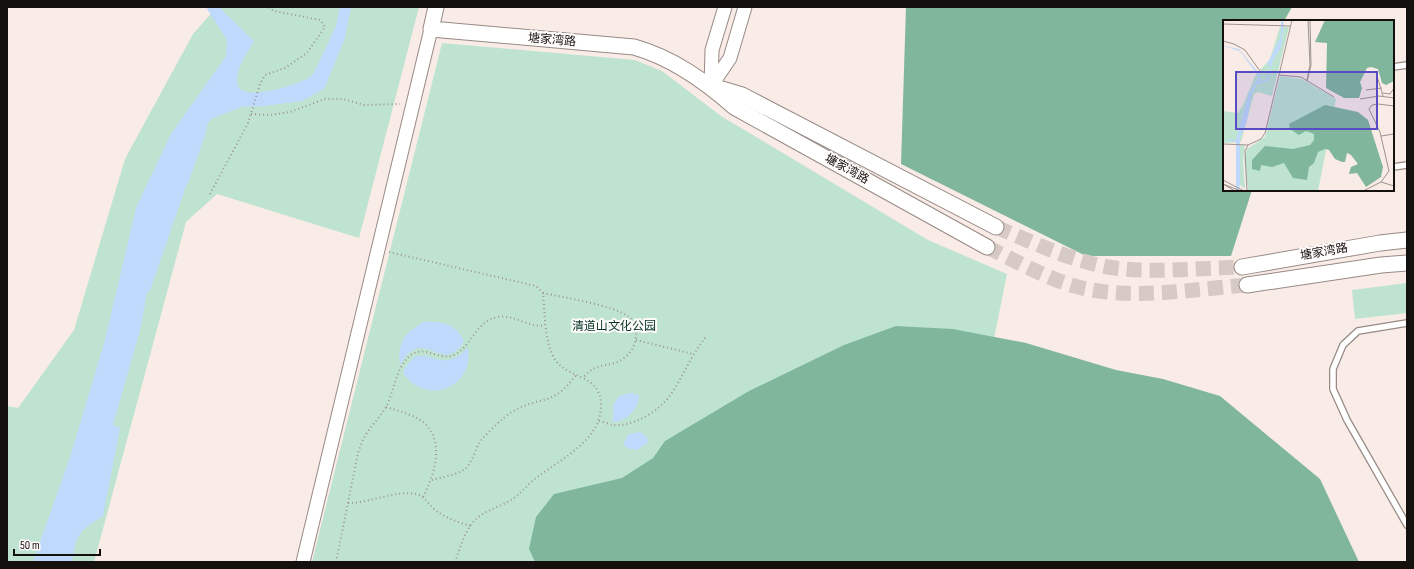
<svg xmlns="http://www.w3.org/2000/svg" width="1414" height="569" viewBox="0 0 1414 569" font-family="'Sofia Sans Condensed','Noto Sans SC',sans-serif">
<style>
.green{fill:#bee4d1}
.forest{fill:#80b79c}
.water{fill:#bfd9fc}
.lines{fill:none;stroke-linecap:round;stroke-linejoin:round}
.canal{stroke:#bfd9fc;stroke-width:12}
.secondary-tunnel{stroke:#d7cac5;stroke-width:15;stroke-dasharray:15 8;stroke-linecap:butt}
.service-casing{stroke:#978a85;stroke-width:8}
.tertiary-casing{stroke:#978a85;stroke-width:15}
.secondary-casing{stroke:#978a85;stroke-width:17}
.path{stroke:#9f9591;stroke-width:2;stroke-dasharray:1 3;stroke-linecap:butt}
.service{stroke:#fff;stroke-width:5.5}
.tertiary{stroke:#fff;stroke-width:13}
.secondary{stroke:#fff;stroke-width:15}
.labels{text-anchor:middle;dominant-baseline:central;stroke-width:4;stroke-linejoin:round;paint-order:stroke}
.street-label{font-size:12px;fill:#14100e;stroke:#fefbfa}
.park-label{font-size:12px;fill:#043524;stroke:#fefbfa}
.inset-road{fill:none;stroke:#9d938f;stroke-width:1}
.view{fill:#584cc4;fill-opacity:0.15;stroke:#584cc4;stroke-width:2}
.inset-edge{fill:none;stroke:#14100e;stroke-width:2}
</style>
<rect width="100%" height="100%" fill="#f9ebe5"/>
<!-- green -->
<g class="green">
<path d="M217 7H419L359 238 217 194 186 222 94 562H7V406L18 408 74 330 125 159 193 34Z"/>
<path d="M442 43 635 60 662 71 721 116 928 240 1007 274 949 562H312Z"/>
<path d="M1407 283V313L1355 319 1352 290Z"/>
</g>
<!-- forest -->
<g class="forest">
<path d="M906 7H1292L1284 21H1224V190H1252L1231 256H1086L901 164Z"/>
<path d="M896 326 953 329 1026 343 1116 370 1163 379 1220 396 1320 479 1359 562H535L529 549 536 517 554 494 622 478 653 458 665 441 749 391 844 345Z"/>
</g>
<!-- water -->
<g class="water">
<path d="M206 7H219L254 41C247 54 232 73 239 88 252 100 294 85 309 78L314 73 336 26 340 7H351L345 38 324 89 302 101 264 106 242 107 211 119 207 125 205 136 188 183 167 210 156 238 141 327 113 425 120 428 103 516C78 532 77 533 72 562H33L70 457 105 340 136 208 171 134 226 56 227 40Z"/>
<path d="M424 322C442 321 456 324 464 341 447 370 432 343 415 349 407 352 404 359 400 365 397 343 405 332 424 322Z"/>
<path d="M468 347C475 388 426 407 403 373 421 332 439 382 468 347Z"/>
<path d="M630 393 639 395C640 408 626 422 613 422V405L619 396Z"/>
<path d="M640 432 647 437 648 443 637 450 627 448 623 444 629 434Z"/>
</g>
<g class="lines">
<!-- canal -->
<path class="canal" d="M145 287 180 185"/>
<!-- secondary-tunnel -->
<g class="secondary-tunnel">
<path d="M996 227C1032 242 1069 260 1108 267 1151 274 1198 268 1242 267"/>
<path d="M987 247C1018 262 1049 280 1082 288 1134 300 1195 289 1247 285"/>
</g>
<defs>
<g id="service">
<path d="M1393 67 1407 65"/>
<path d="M1393 167 1407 165"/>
<path d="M1407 323 1358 331 1343 345 1333 369V389L1347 420 1407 525"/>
</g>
<g id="tertiary">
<path d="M711 86 730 58 745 7"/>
<path d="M711 86 712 50 725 7"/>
<path d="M303 562 431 29"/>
</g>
<g id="secondary">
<path d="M436 7 431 29 634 47C673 58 705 81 734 107L987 247"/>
<path d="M715 87 742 95 996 227"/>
<path d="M1242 267 1380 243 1407 240"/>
<path d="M1247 285 1381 265 1407 263"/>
</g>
</defs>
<!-- service casing -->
<use href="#service" class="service-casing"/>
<!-- tertiary casing -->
<use href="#tertiary" class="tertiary-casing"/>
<!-- secondary casing -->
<use href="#secondary" class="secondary-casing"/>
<!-- path -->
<g class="path">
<path d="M251 114 270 115 290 112 325 99H343L364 105 400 104"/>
<path d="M210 194 248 123 260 84 265 75 285 68 307 53 325 27 320 20 274 11 268 7"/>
<path d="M389 252 536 286 543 293C545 313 544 339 554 358 567 380 600 373 601 404 602 440 561 459 536 478 527 485 521 494 511 500 500 507 483 511 474 521 464 532 460 549 455 562"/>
<path d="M543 293C563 297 616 306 629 317 634 321 637 331 636 337 635 345 632 352 624 358 610 369 598 360 584 377"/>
<path d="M636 340 693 354"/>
<path d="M386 407C399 411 412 414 423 422 446 441 434 476 423 497"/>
<path d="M599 421C603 422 609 424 613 425 633 427 660 411 671 394 684 375 691 355 706 337"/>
<path d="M432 480C442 477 458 475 466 468 472 462 475 451 479 443 484 436 504 416 512 412 540 395 552 408 576 375"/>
<path d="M348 503C371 503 395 490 416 494 425 496 431 508 439 513 449 519 460 523 471 526"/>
<path d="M336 562 358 453C360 447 362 441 365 436 372 424 382 416 388 403 394 389 398 361 414 353 428 347 441 362 456 354 473 344 476 321 498 317 515 314 530 329 545 325"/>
</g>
<!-- service -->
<use href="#service" class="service"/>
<!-- tertiary -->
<use href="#tertiary" class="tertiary"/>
<!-- secondary -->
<use href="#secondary" class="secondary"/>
</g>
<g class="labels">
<!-- street labels -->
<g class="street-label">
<text transform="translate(552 40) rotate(5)">塘家湾路</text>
<text transform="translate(847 169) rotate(29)">塘家湾路</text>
<text transform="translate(1324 252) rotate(-10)">塘家湾路</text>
</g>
<!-- park labels -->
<g class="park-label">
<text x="614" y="326">清道山文化公园</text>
</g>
</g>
<!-- overview -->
<g transform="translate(1223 20)">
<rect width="171" height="171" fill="#f9ebe5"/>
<path d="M57 7H66L49 76 35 72 31 74 18 122 0 123V91L15 93 20 85 32 56 47 39ZM57 56 79 59 113 79 95 171 25 170 21 138 24 129 42 117ZM16 125 22 126 20 140 22 169 16 164Z" fill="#bee4d1"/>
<path d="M102 0H171V61L163 65 159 63 155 49 148 47 144 48 137 62 139 68 136 78H121L103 68 104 23 92 22ZM102 85 135 92 145 100 160 147 158 157 143 167 134 153 126 154 128 147 135 144 128 135 124 133 122 142H119L112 139 106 130 102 129 95 132 91 143 86 147 84 160 70 158 61 143 49 147 38 145 37 151 29 149V140L42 126 70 129 87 125 91 120V114L83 111 76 115 67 109 66 104Z" fill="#80b79c"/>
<path d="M58 0 61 3 58 28 50 40 45 61 34 64 29 73 23 104 17 117V163L16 171H13V122L0 119 13 120 26 73 36 57 17 31 0 26 16 29 38 56 37 61 43 60 48 44 43 46 58 17Z" fill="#bfd9fc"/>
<path class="inset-road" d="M69 0 56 55 78 57 111 77M0 4 67 6M0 21 11 24 22 30 37 51M154 56 160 76M84 60 87 45 85 0M84 61 88 45 87 0M143 70 159 68M160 73 167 74 171 68M137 79 156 76 171 78M158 116 171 114M0 124 25 125M0 160 21 171M158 162 171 166M0 164 12 171M0 164 18 171M24 171 22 131 25 125 38 119 42 113 56 55M140 171 158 162 166 151 157 112 146 89 149 85 155 84 171 86"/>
<path class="view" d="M13 52H154V109H13Z"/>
<rect width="171" height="171" class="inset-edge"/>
</g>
<!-- border -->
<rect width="1414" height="569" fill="none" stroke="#14100e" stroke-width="16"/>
<!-- scale -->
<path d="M14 549v6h86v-6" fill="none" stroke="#14100e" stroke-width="2"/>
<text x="20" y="549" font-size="12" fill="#14100e" stroke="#fefbfa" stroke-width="3" paint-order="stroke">50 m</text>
</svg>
